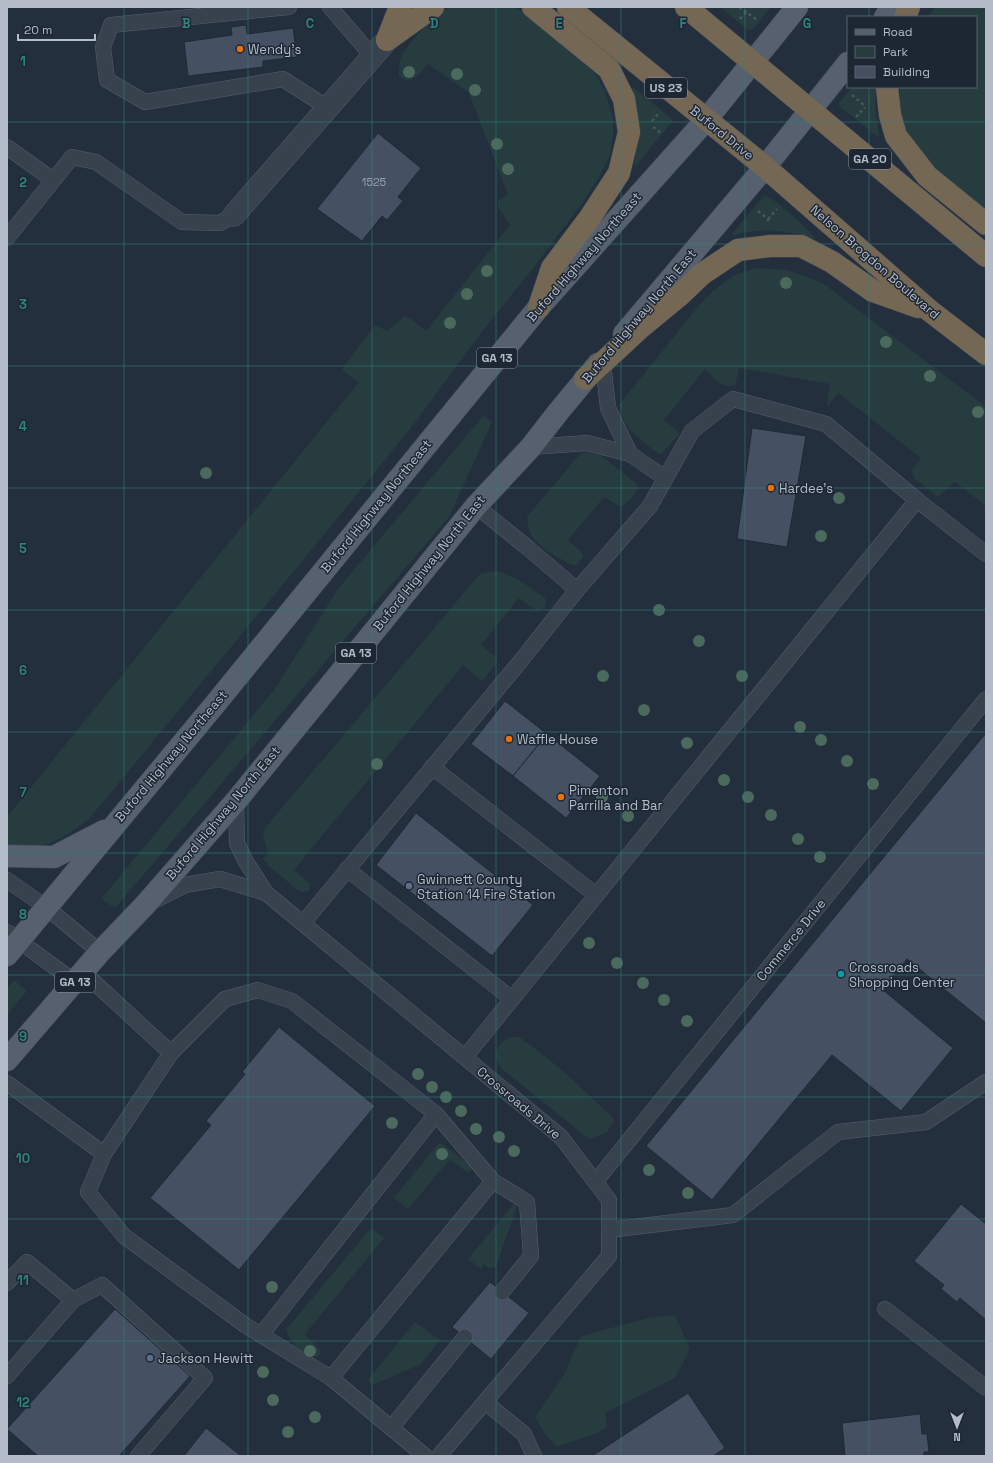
<svg xmlns="http://www.w3.org/2000/svg" width="993" height="1463" viewBox="0 0 993 1463" font-family="'Space Grotesk',sans-serif">
<style>
.green{fill:#263c3f}
.building{fill:#455162;stroke:#1f2835}
.lines{fill:none;stroke-linecap:round;stroke-linejoin:round}
.lane-casing{stroke:#565f6c;stroke-width:16}
.street-casing{stroke:#565f6c;stroke-width:23}
.primary-casing{stroke:#414a57;stroke-width:23}
.highway-casing{stroke:#434c59;stroke-width:23}
.path{stroke:#44595c;stroke-width:2.5;stroke-dasharray:3 3;stroke-linecap:butt}
.lane{stroke:#38414e;stroke-width:15}
.street{stroke:#38414e;stroke-width:22}
.primary{stroke:#56606e;stroke-width:22}
.highway{stroke:#746855;stroke-width:22}
.tree{fill:#4b6a5d}
.grid{fill:none;stroke:#308480;stroke-width:1;stroke-opacity:0.55}
.food-dot{fill:#e8710a;stroke:#1d2633;stroke-width:1.5}
.service-dot{fill:#5c6f8a;stroke:#1d2633;stroke-width:1.5}
.culture-dot{fill:#0f9aa8;stroke:#1d2633;stroke-width:1.5}
.labels{text-anchor:middle;dominant-baseline:central;stroke-width:3;stroke-linejoin:round;paint-order:stroke}
.number-label{font-size:11px;fill:#98a1af}
.shield{fill:#1d2633;stroke:#878f9c;stroke-width:1}
.shield-label{font-size:12px;font-weight:bold;fill:#b4bcc9}
.poi-label{font-size:13px;fill:#b4bcc9;stroke:#1d2633;text-anchor:start}
.street-label{font-size:13px;fill:#b4bcc9;stroke:#1d2633}
.grid-label{font-size:13px;text-anchor:middle;font-weight:bold;fill:#308480;stroke:#1d2633;stroke-width:3;stroke-linejoin:round;paint-order:stroke}
</style>
<rect width="100%" height="100%" fill="#242f3e"/>
<!-- green -->
<g class="green">
<path d="M450 7H514L522 11 594 72 605 91 613 118V135L610 155 599 177 583 202 531 271 480 334 417 420 355 497 89 819C74 830 57 843 39 846 29 848 17 846 7 846V817L359 382 343 371V367L375 325 387 331 405 316 412 320 426 331 510 225 497 205 499 200 508 195 469 93 428 64C420 72 411 87 399 76 399 71 399 66 400 61 405 45 435 14 450 7Z"/>
<path d="M720 7H771L754 28 748 30Z"/>
<path d="M935 7H986V218C957 191 910 155 901 115 899 106 900 96 900 87H976V17H928Z"/>
<path d="M633 87 673 120 635 167 634 168 638 133 636 108 632 89Z"/>
<path d="M852 87H876L875 105 879 133V136L878 137 839 106V103Z"/>
<path d="M764 195C775 198 804 226 814 236L815 239C794 232 772 228 749 232 744 232 739 234 734 235L732 234Z"/>
<path d="M756 268 787 270 805 276 824 284 986 407V506L955 482 939 496H937L914 478 912 470 921 458 838 393 828 406 827 404 830 384 739 368 736 382 734 385C720 388 714 378 705 369L664 420 679 432V435L661 454 656 452C638 437 623 429 619 405L700 304 713 291 733 276Z"/>
<path d="M483 416 492 422 449 517 115 908 101 899 275 689 338 589Z"/>
<path d="M587 452 600 455 637 484C639 493 628 501 621 507L604 497 568 540 582 553 583 557 576 565H572C558 557 535 547 529 530 528 526 528 521 527 517L580 454Z"/>
<path d="M496 571C517 577 527 585 545 598L546 601 545 607 540 611H537L519 598 481 645 496 657 497 660 496 664 483 680H481L463 665 294 870 309 883 310 886 309 891 302 892 297 890 268 865 263 859 268 854 263 835 265 828 480 574 483 573Z"/>
<path d="M14 980 27 991 7 1014V989Z"/>
<path d="M512 1037H519L538 1051 562 1070 612 1117 614 1121 607 1132 591 1139 584 1135 502 1069C491 1056 496 1043 512 1037Z"/>
<path d="M439 1143 443 1144 473 1168 468 1173 450 1159 408 1209 394 1198Z"/>
<path d="M516 1204 517 1206 496 1267 489 1268 484 1264 481 1269 468 1259 513 1205Z"/>
<path d="M371 1228 384 1238 305 1334 321 1351 318 1357C304 1355 290 1344 286 1330Z"/>
<path d="M675 1315 690 1349 675 1378 605 1413 607 1427 597 1433 557 1447 545 1434 535 1417 564 1375 581 1336 652 1317Z"/>
<path d="M415 1322 440 1340 421 1364 373 1385H371L368 1380Z"/>
</g>
<!-- building -->
<g class="building">
<path d="M246 25 247 34 293 28 297 57 263 61V67L188 76 184 42 232 35 231 27Z"/>
<path d="M378 133 421 168 398 197 403 201 387 220 382 216 362 241 317 209Z"/>
<path d="M752 428 806 436 787 547 737 539Z"/>
<path d="M505 701 547 734 513 776 471 744Z"/>
<path d="M986 733V1023L907 959 882 989 953 1048 901 1111 832 1055 712 1200 646 1146Z"/>
<path d="M547 734 600 776 566 818 513 776Z"/>
<path d="M416 813 533 905 492 956 376 865Z"/>
<path d="M279 1027 375 1106 239 1270 150 1198 211 1125 206 1121 245 1074 242 1072Z"/>
<path d="M961 1204 986 1224V1320L960 1298 957 1302 941 1289 944 1285 914 1261Z"/>
<path d="M490 1282 529 1313 491 1359 452 1327Z"/>
<path d="M115 1309 190 1376 119 1456H38L7 1429Z"/>
<path d="M688 1393 725 1448 713 1456H592Z"/>
<path d="M920 1414 922 1434H927L929 1452H924V1456H845L842 1423Z"/>
<path d="M206 1428 241 1456H184Z"/>
</g>
<g class="lines">
<defs>
<g id="lane">
<path d="M289 7 111 25 103 47 107 80 145 102 283 79 328 108"/>
<path d="M330 7 373 57"/>
<path d="M7 147 53 180"/>
<path d="M7 238 72 157 96 162 182 222 220 223 234 215"/>
<path d="M603 363 608 408 630 454"/>
<path d="M531 447 587 443 630 454 665 478"/>
<path d="M476 506 528 548 577 590"/>
<path d="M432 767 596 895"/>
<path d="M236 801 237 843 245 860 266 893 561 1137 609 1200V1256L439 1456"/>
<path d="M347 869 512 999"/>
<path d="M7 880 46 907 100 952"/>
<path d="M153 901 185 885 220 879 266 893"/>
<path d="M303 923 519 663 577 590 650 506 692 431 733 399 826 424 917 500"/>
<path d="M7 932 75 982"/>
<path d="M171 1053 225 999 258 990 292 1001 436 1114 261 1335"/>
<path d="M465 1057 917 500 986 554"/>
<path d="M7 1083 104 1154 171 1053 83 972"/>
<path d="M436 1114 493 1181 527 1202 531 1256 502 1292"/>
<path d="M104 1154 88 1192 124 1236 245 1325 331 1378"/>
<path d="M596 1181 986 699"/>
<path d="M609 1230 733 1215 838 1132 926 1122 986 1082"/>
<path d="M7 1283 27 1262 73 1300"/>
<path d="M885 1309 986 1388"/>
<path d="M7 1376 73 1300 102 1285 205 1378 138 1456"/>
<path d="M485 1402 524 1434 534 1456"/>
<path d="M391 1428 465 1337"/>
<path d="M425 1456 331 1378 493 1181"/>
</g>
<path id="street" d="M234 215 387 40"/>
<g id="primary">
<path d="M885 17 893 7"/>
<path d="M624 334 765 167 848 63"/>
<path d="M7 856 54 857 104 831"/>
<path d="M7 955 216 703 539 307 706 120 797 7"/>
<path d="M7 1060 100 952 145 905 236 801 476 506 531 447 559 411 598 364"/>
</g>
<g id="highway">
<path d="M533 7 609 69 624 99 629 132 619 173 589 219 552 268 539 307"/>
<path d="M568 7 765 167 930 311 986 354"/>
<path d="M686 7 986 256"/>
<path d="M905 17 909 7"/>
<path d="M387 40 433 7"/>
<path d="M387 40 400 7"/>
<path d="M887 87 890 115 896 136 927 176 986 224"/>
<path d="M585 379 640 328 680 295 702 274 738 250 770 246H801L832 262 873 291 918 307"/>
</g>
</defs>
<!-- lane casing -->
<use href="#lane" class="lane-casing"/>
<!-- street casing -->
<use href="#street" class="street-casing"/>
<!-- primary casing -->
<use href="#primary" class="primary-casing"/>
<!-- highway casing -->
<use href="#highway" class="highway-casing"/>
<!-- path -->
<g class="path">
<path d="M739 7 757 20"/>
<path d="M740 19 746 12"/>
<path d="M852 95 864 105"/>
<path d="M856 117 865 107"/>
<path d="M652 121 659 113"/>
<path d="M653 127 662 134"/>
<path d="M758 211 768 219V223"/>
<path d="M768 219 777 209"/>
</g>
<!-- lane -->
<use href="#lane" class="lane"/>
<!-- street -->
<use href="#street" class="street"/>
<!-- primary -->
<use href="#primary" class="primary"/>
<!-- highway -->
<use href="#highway" class="highway"/>
</g>
<!-- trees -->
<g class="tree">
<circle cx="409" cy="72" r="6"/>
<circle cx="457" cy="74" r="6"/>
<circle cx="475" cy="90" r="6"/>
<circle cx="497" cy="144" r="6"/>
<circle cx="508" cy="169" r="6"/>
<circle cx="487" cy="271" r="6"/>
<circle cx="786" cy="283" r="6"/>
<circle cx="467" cy="294" r="6"/>
<circle cx="450" cy="323" r="6"/>
<circle cx="886" cy="342" r="6"/>
<circle cx="930" cy="376" r="6"/>
<circle cx="978" cy="412" r="6"/>
<circle cx="206" cy="473" r="6"/>
<circle cx="839" cy="498" r="6"/>
<circle cx="821" cy="536" r="6"/>
<circle cx="659" cy="610" r="6"/>
<circle cx="699" cy="641" r="6"/>
<circle cx="603" cy="676" r="6"/>
<circle cx="742" cy="676" r="6"/>
<circle cx="644" cy="710" r="6"/>
<circle cx="800" cy="727" r="6"/>
<circle cx="821" cy="740" r="6"/>
<circle cx="687" cy="743" r="6"/>
<circle cx="847" cy="761" r="6"/>
<circle cx="377" cy="764" r="6"/>
<circle cx="724" cy="780" r="6"/>
<circle cx="873" cy="784" r="6"/>
<circle cx="602" cy="797" r="6"/>
<circle cx="748" cy="797" r="6"/>
<circle cx="771" cy="815" r="6"/>
<circle cx="628" cy="816" r="6"/>
<circle cx="798" cy="839" r="6"/>
<circle cx="820" cy="857" r="6"/>
<circle cx="589" cy="943" r="6"/>
<circle cx="617" cy="963" r="6"/>
<circle cx="643" cy="983" r="6"/>
<circle cx="664" cy="1000" r="6"/>
<circle cx="687" cy="1021" r="6"/>
<circle cx="418" cy="1074" r="6"/>
<circle cx="432" cy="1087" r="6"/>
<circle cx="446" cy="1097" r="6"/>
<circle cx="461" cy="1111" r="6"/>
<circle cx="392" cy="1123" r="6"/>
<circle cx="476" cy="1129" r="6"/>
<circle cx="499" cy="1137" r="6"/>
<circle cx="514" cy="1151" r="6"/>
<circle cx="442" cy="1154" r="6"/>
<circle cx="649" cy="1170" r="6"/>
<circle cx="688" cy="1193" r="6"/>
<circle cx="272" cy="1287" r="6"/>
<circle cx="310" cy="1351" r="6"/>
<circle cx="263" cy="1372" r="6"/>
<circle cx="273" cy="1400" r="6"/>
<circle cx="315" cy="1417" r="6"/>
<circle cx="288" cy="1432" r="6"/>
</g>
<!-- grid -->
<path class="grid" d="M124 7V1456M248 7V1456M372 7V1456M496 7V1456M621 7V1456M745 7V1456M869 7V17M869 87V1456M7 122H986M7 244H986M7 366H986M7 488H986M7 610H986M7 732H986M7 853H986M7 975H986M7 1097H986M7 1219H986M7 1341H986"/>
<!-- markers -->
<g class="food-dot">
<circle cx="240" cy="49" r="4"/>
<circle cx="771" cy="488" r="4"/>
<circle cx="509" cy="739" r="4"/>
<circle cx="561" cy="797" r="4"/>
</g>
<g class="service-dot">
<circle cx="409" cy="886" r="4"/>
<circle cx="150" cy="1358" r="4"/>
</g>
<circle class="culture-dot" cx="841" cy="974" r="4"/>
<g class="labels">
<!-- number labels -->
<g class="number-label">
<text x="374" y="182">1525</text>
</g>
<!-- shield labels -->
<g class="shield">
<rect x="645" y="78" width="42" height="20" rx="3"/>
<rect x="849" y="149" width="42" height="20" rx="3"/>
<rect x="477" y="348" width="40" height="20" rx="3"/>
<rect x="336" y="643" width="40" height="20" rx="3"/>
<rect x="55" y="972" width="40" height="20" rx="3"/>
</g>
<g class="shield-label">
<text x="666" y="88">US 23</text>
<text x="870" y="159">GA 20</text>
<text x="497" y="358">GA 13</text>
<text x="356" y="653">GA 13</text>
<text x="75" y="982">GA 13</text>
</g>
<!-- poi labels -->
<g class="poi-label">
<text x="248" y="49">Wendy's</text>
<text x="779" y="488">Hardee's</text>
<text x="517" y="739">Waffle House</text>
<text x="569" y="790">Pimenton<tspan x="569" dy="15">Parrilla and Bar</tspan></text>
<text x="417" y="879">Gwinnett County<tspan x="417" dy="15">Station 14 Fire Station</tspan></text>
<text x="849" y="967">Crossroads<tspan x="849" dy="15">Shopping Center</tspan></text>
<text x="158" y="1358">Jackson Hewitt</text>
</g>
<!-- street labels -->
<g class="street-label">
<text transform="translate(722 133) rotate(39)">Buford Drive</text>
<text transform="translate(584 257) rotate(-49)">Buford Highway Northeast</text>
<text transform="translate(875 262) rotate(41)">Nelson Brogdon Boulevard</text>
<text transform="translate(639 316) rotate(-50)">Buford Highway North East</text>
<text transform="translate(376 506) rotate(-51)">Buford Highway Northeast</text>
<text transform="translate(429 563) rotate(-51)">Buford Highway North East</text>
<text transform="translate(171 756) rotate(-50)">Buford Highway Northeast</text>
<text transform="translate(223 813) rotate(-50)">Buford Highway North East</text>
<text transform="translate(791 940) rotate(-51)">Commerce Drive</text>
<text transform="translate(519 1103) rotate(40)">Crossroads Drive</text>
</g>
</g>
<g class="grid-label">
<text x="186" y="28">B</text>
<text x="310" y="28">C</text>
<text x="434" y="28">D</text>
<text x="559" y="28">E</text>
<text x="683" y="28">F</text>
<text x="807" y="28">G</text>
<text x="23" y="66">1</text>
<text x="23" y="187">2</text>
<text x="23" y="309">3</text>
<text x="23" y="431">4</text>
<text x="23" y="553">5</text>
<text x="23" y="675">6</text>
<text x="23" y="797">7</text>
<text x="23" y="919">8</text>
<text x="23" y="1041">9</text>
<text x="23" y="1163">10</text>
<text x="23" y="1285">11</text>
<text x="23" y="1407">12</text>
</g>
<!-- border -->
<rect width="993" height="1463" fill="none" stroke="#b4bcc9" stroke-width="16"/>
<!-- legend -->
<rect x="847" y="16" width="130" height="72" fill="#1d2633" stroke="#59626f"/>
<rect x="855" y="29" width="20" height="6" fill="#56606e" stroke="#59626f"/>
<text x="883" y="36" font-size="12" fill="#b4bcc9">Road</text>
<rect x="855" y="46" width="20" height="12" fill="#263c3f" stroke="#59626f"/>
<text x="883" y="56" font-size="12" fill="#b4bcc9">Park</text>
<rect x="855" y="66" width="20" height="12" fill="#455162" stroke="#59626f"/>
<text x="883" y="76" font-size="12" fill="#b4bcc9">Building</text>
<!-- north arrow -->
<g transform="translate(957 1427) rotate(180)" stroke="#1d2633" stroke-width="3" paint-order="stroke">
<path d="M0-3L7 15L0 10L-7 15Z" fill="#b4bcc9"/>
<text y="-6" font-size="11" font-weight="bold" text-anchor="middle" fill="#b4bcc9">N</text>
</g>
<!-- scale -->
<path d="M18 34v6h77v-6" fill="none" stroke="#b4bcc9" stroke-width="2"/>
<text x="24" y="34" font-size="12" fill="#b4bcc9" stroke="#1d2633" stroke-width="3" paint-order="stroke">20 m</text>
</svg>
